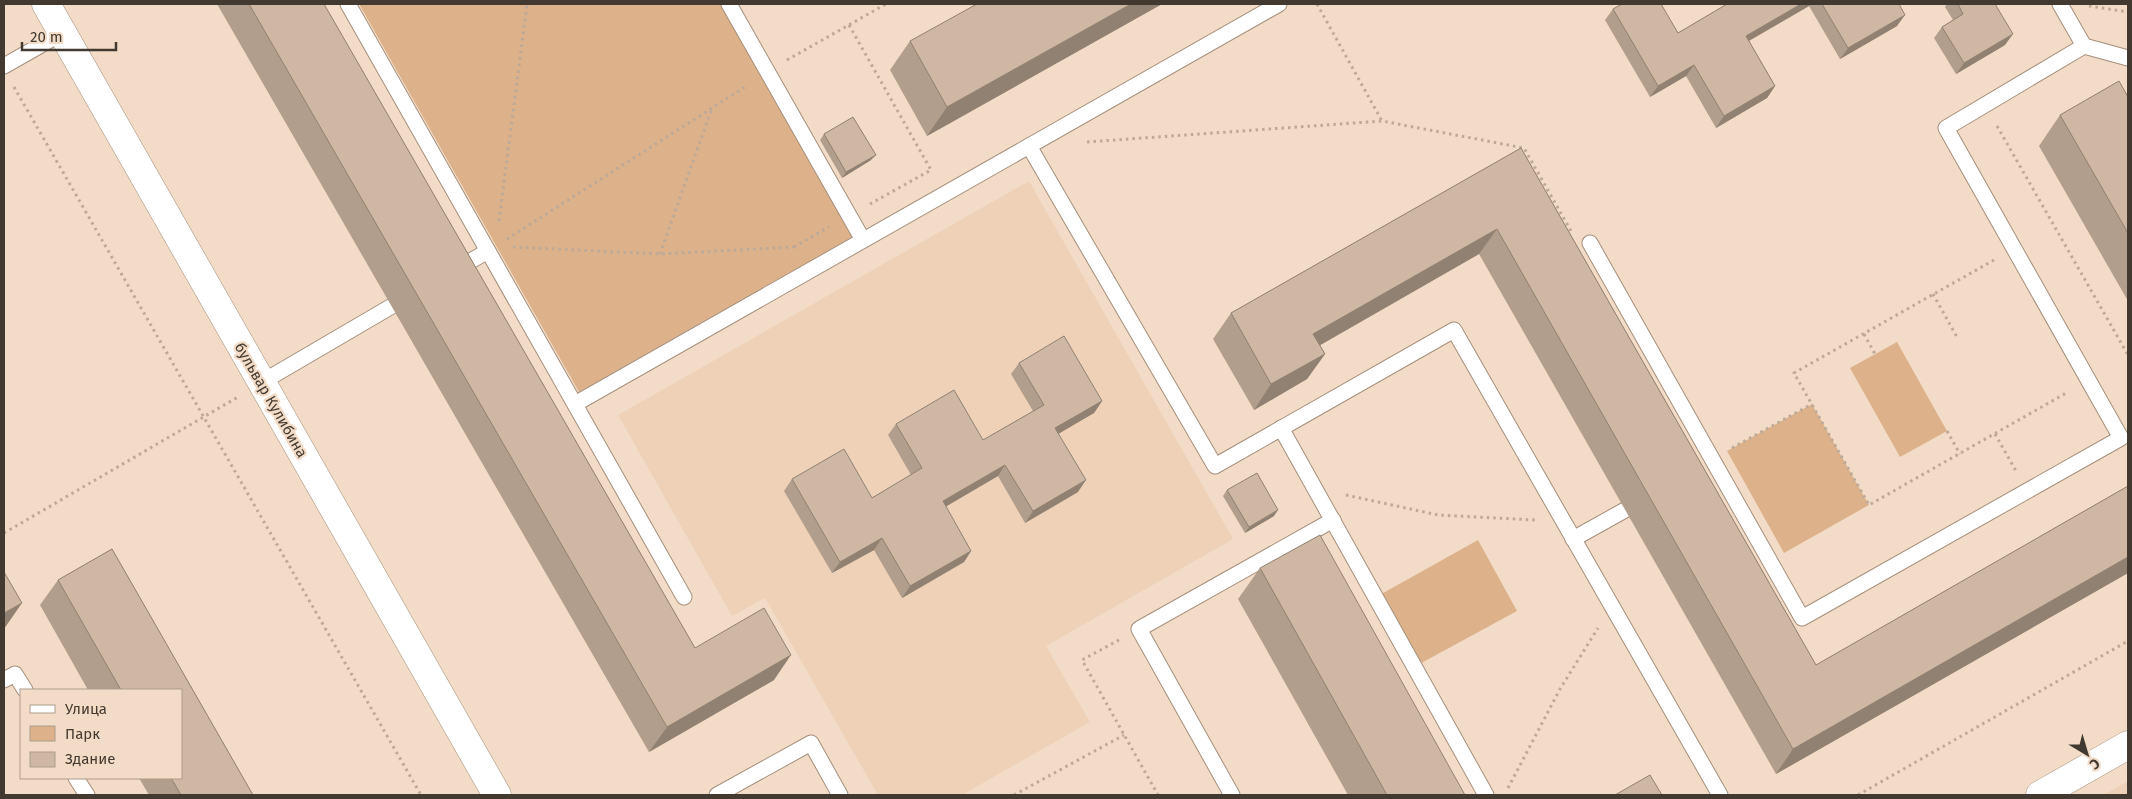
<svg xmlns="http://www.w3.org/2000/svg" width="2132" height="799" viewBox="0 0 2132 799" font-family="'Fira Sans',sans-serif">
<style>
.built{fill:#eed1b6}
.green{fill:#ddb28a}
.lines{fill:none;stroke-linecap:round;stroke-linejoin:round}
.service-casing{stroke:#a58f7c;stroke-width:17}
.minor-casing{stroke:#a58f7c;stroke-width:29}
.secondary-casing{stroke:#a58f7c;stroke-width:29}
.path{stroke:#bca998;stroke-width:3;stroke-dasharray:2.5 4;stroke-linecap:butt}
.service{stroke:#fff;stroke-width:15}
.minor{stroke:#fff;stroke-width:28}
.secondary{stroke:#fff;stroke-width:28}
.wall{fill:#b19e8c}
.shaded-wall{fill:#908172}
.building{fill:#ceb8a3;stroke:#908172}
.labels{text-anchor:middle;dominant-baseline:central;stroke-width:4.5;stroke-linejoin:round;paint-order:stroke}
.street-label{font-size:15px;fill:#423930;stroke:#f3dcc7}
</style>
<rect width="100%" height="100%" fill="#f3dcc7"/>
<!-- built -->
<g class="built">
<path d="M1029 181 1233 539 1046 646 1090 722 962 795H878L765 598 732 616 618 415Z"/>
<path d="M2128 781V795H2103Z"/>
</g>
<!-- green -->
<g class="green">
<path d="M359 4H723L854 236 579 392Z"/>
<path d="M1897 342 1947 431 1900 457 1850 368Z"/>
<path d="M1812 404 1869 505 1784 553 1727 451Z"/>
<path d="M1478 540 1517 611 1414 667 1376 597Z"/>
</g>
<g class="lines">
<defs>
<g id="service">
<path d="M348 4 684 597"/>
<path d="M729 4 863 240"/>
<path d="M2060 4 2084 46"/>
<path d="M4 66 62 33"/>
<path d="M1029 146 1215 466 1454 330 1720 795"/>
<path d="M1590 243 1802 618 2121 438 1946 128 2084 46 2128 58"/>
<path d="M455 270 488 251"/>
<path d="M262 382 392 306"/>
<path d="M575 404 1279 4"/>
<path d="M1281 428 1486 795"/>
<path d="M1573 539 1625 510"/>
<path d="M4 680 15 674 25 690"/>
<path d="M76 778 87 795"/>
<path d="M717 795 811 743 840 795"/>
<path d="M1232 795 1139 629 1333 520"/>
</g>
<path id="minor" d="M46 4 497 795"/>
<path id="secondary" d="M2040 795 2128 745"/>
</defs>
<!-- service casing -->
<use href="#service" class="service-casing"/>
<!-- minor casing -->
<use href="#minor" class="minor-casing"/>
<!-- secondary casing -->
<use href="#secondary" class="secondary-casing"/>
<!-- path -->
<g class="path">
<path d="M1317 4 1382 121"/>
<path d="M2089 6 2128 12"/>
<path d="M849 25 931 170 870 204"/>
<path d="M787 60 886 4"/>
<path d="M14 87 421 795"/>
<path d="M1997 126 2128 355"/>
<path d="M1087 142 1382 121 1524 148 1571 231"/>
<path d="M499 221 527 4"/>
<path d="M507 239 748 85"/>
<path d="M513 247 660 254 794 247 797 251"/>
<path d="M794 247 829 227"/>
<path d="M660 254 712 108"/>
<path d="M1994 260 1794 373 1869 505 2068 392"/>
<path d="M1933 294 1958 339"/>
<path d="M1864 334 1875 354"/>
<path d="M1947 431 1960 454"/>
<path d="M1995 434 2016 471"/>
<path d="M1732 448 1812 404"/>
<path d="M1346 495 1438 515 1535 520"/>
<path d="M4 533 238 397"/>
<path d="M1119 640 1082 660 1158 795"/>
<path d="M1508 788 1560 689 1598 628"/>
<path d="M1014 795 1124 735"/>
<path d="M1858 795 2128 641"/>
</g>
<!-- service -->
<use href="#service" class="service"/>
<!-- minor -->
<use href="#minor" class="minor"/>
<!-- secondary -->
<use href="#secondary" class="secondary"/>
</g>
<!-- wall -->
<g class="wall">
<path d="M217 4H324L695 648 774 680 649 752Z"/>
<path d="M1162 4 927 136 890 70 910 41Z"/>
<path d="M1725 4H1899L1897 26 1840 59 1809 6 1749 41 1775 86 1767 98 1716 128 1686 76 1650 97 1605 20 1613 9 1678 33 1726 5Z"/>
<path d="M1947 4H1995L2005 45 1956 74 1934 38 1942 27 1953 20 1945 7Z"/>
<path d="M2128 97V301L2039 146 2060 115Z"/>
<path d="M824 134 871 160 842 178 820 140Z"/>
<path d="M1521 148 1816 665 2128 486V573L1776 774 1479 254 1320 345 1325 354 1307 379 1254 410 1213 339 1231 313Z"/>
<path d="M1019 363 1102 401 1094 413 1058 433 1078 492 1025 523 998 476 945 506 971 551 964 562 902 598 874 550 832 573 784 491 792 479 872 498 911 475 888 435 896 424 983 440 1033 411 1011 374Z"/>
<path d="M1227 490 1274 516 1245 533 1223 496Z"/>
<path d="M112 549 253 795H149L139 778H181V690H88L40 605 58 580Z"/>
<path d="M1260 568 1465 795H1348L1238 599Z"/>
</g>
<!-- shaded-wall -->
<g class="shaded-wall">
<path d="M1131 4H1162L927 136 947 107Z"/>
<path d="M1801 4H1810L1809 6 1738 47 1746 36Z"/>
<path d="M1905 15 1897 26 1840 59 1848 48Z"/>
<path d="M2013 34 2005 45 1956 74 1964 63Z"/>
<path d="M1694 65 1686 76 1650 97 1658 86Z"/>
<path d="M1775 86 1767 98 1716 128 1724 116Z"/>
<path d="M876 155 871 160 842 178 846 172Z"/>
<path d="M1497 229 1479 254 1296 359 1313 334Z"/>
<path d="M1325 354 1307 379 1254 410 1271 384Z"/>
<path d="M1102 401 1094 413 1048 440 1055 428Z"/>
<path d="M1005 465 998 476 935 513 943 501Z"/>
<path d="M1086 480 1078 492 1025 523 1033 511Z"/>
<path d="M1278 510 1274 516 1245 533 1249 527Z"/>
<path d="M882 538 874 550 832 573 840 562Z"/>
<path d="M971 551 964 562 902 598 910 586Z"/>
<path d="M2128 557V573L1776 774 1793 749Z"/>
<path d="M22 603 4 629V613Z"/>
<path d="M791 655 774 680 649 752 667 727Z"/>
</g>
<!-- building -->
<g class="building">
<path d="M249 4H324L695 648 764 608 791 655 667 727Z"/>
<path d="M977 4H1131L947 107 910 41Z"/>
<path d="M1622 4H1661L1678 33 1727 4H1801L1746 36 1775 86 1724 116 1694 65 1658 86 1613 9Z"/>
<path d="M1822 4H1899L1905 15 1848 48Z"/>
<path d="M1958 4H1995L2013 34 1964 63 1942 27 1963 14Z"/>
<path d="M2119 81 2128 97V233L2060 115Z"/>
<path d="M853 117 876 155 846 172 824 134Z"/>
<path d="M1521 148 1816 665 2128 486V557L1793 749 1497 229 1313 334 1325 354 1271 384 1231 313Z"/>
<path d="M1064 336 1102 401 1055 428 1086 480 1033 511 1005 465 943 501 971 551 910 586 882 538 840 562 792 479 844 449 872 498 922 468 896 424 954 390 983 440 1044 405 1019 363Z"/>
<path d="M1257 473 1278 510 1249 527 1227 490Z"/>
<path d="M1320 535 1465 795H1387L1260 568Z"/>
<path d="M112 549 253 795H181L171 778H181V690H121L58 580Z"/>
<path d="M4 572 22 603 4 613Z"/>
<path d="M1650 775 1662 795H1615Z"/>
</g>
<g class="labels">
<!-- street labels -->
<g class="street-label">
<text transform="translate(271 400) rotate(60)">бульвар Кулибина</text>
</g>
</g>
<!-- border -->
<rect width="2132" height="799" fill="none" stroke="#423930" stroke-width="10"/>
<!-- legend -->
<rect x="20" y="689" width="162" height="90" fill="#f3dcc7" stroke="#ac9b8b"/>
<rect x="30" y="705" width="25" height="8" fill="#ffffff" stroke="#ac9b8b"/>
<text x="65" y="714" font-size="15" fill="#423930">Улица</text>
<rect x="30" y="726" width="25" height="15" fill="#ddb28a" stroke="#ac9b8b"/>
<text x="65" y="739" font-size="15" fill="#423930">Парк</text>
<rect x="30" y="752" width="25" height="15" fill="#ceb8a3" stroke="#ac9b8b"/>
<text x="65" y="764" font-size="15" fill="#423930">Здание</text>
<!-- north arrow -->
<g transform="translate(2087 754) rotate(142)" stroke="#f3dcc7" stroke-width="4" paint-order="stroke">
<path d="M0-4L9 19L0 12L-9 19Z" fill="#423930"/>
<text y="-8" font-size="14" font-weight="bold" text-anchor="middle" fill="#423930">С</text>
</g>
<!-- scale -->
<path d="M22 42v8h94v-8" fill="none" stroke="#423930" stroke-width="2.5"/>
<text x="30" y="42" font-size="15" fill="#423930" stroke="#f3dcc7" stroke-width="4" paint-order="stroke">20 m</text>
</svg>
